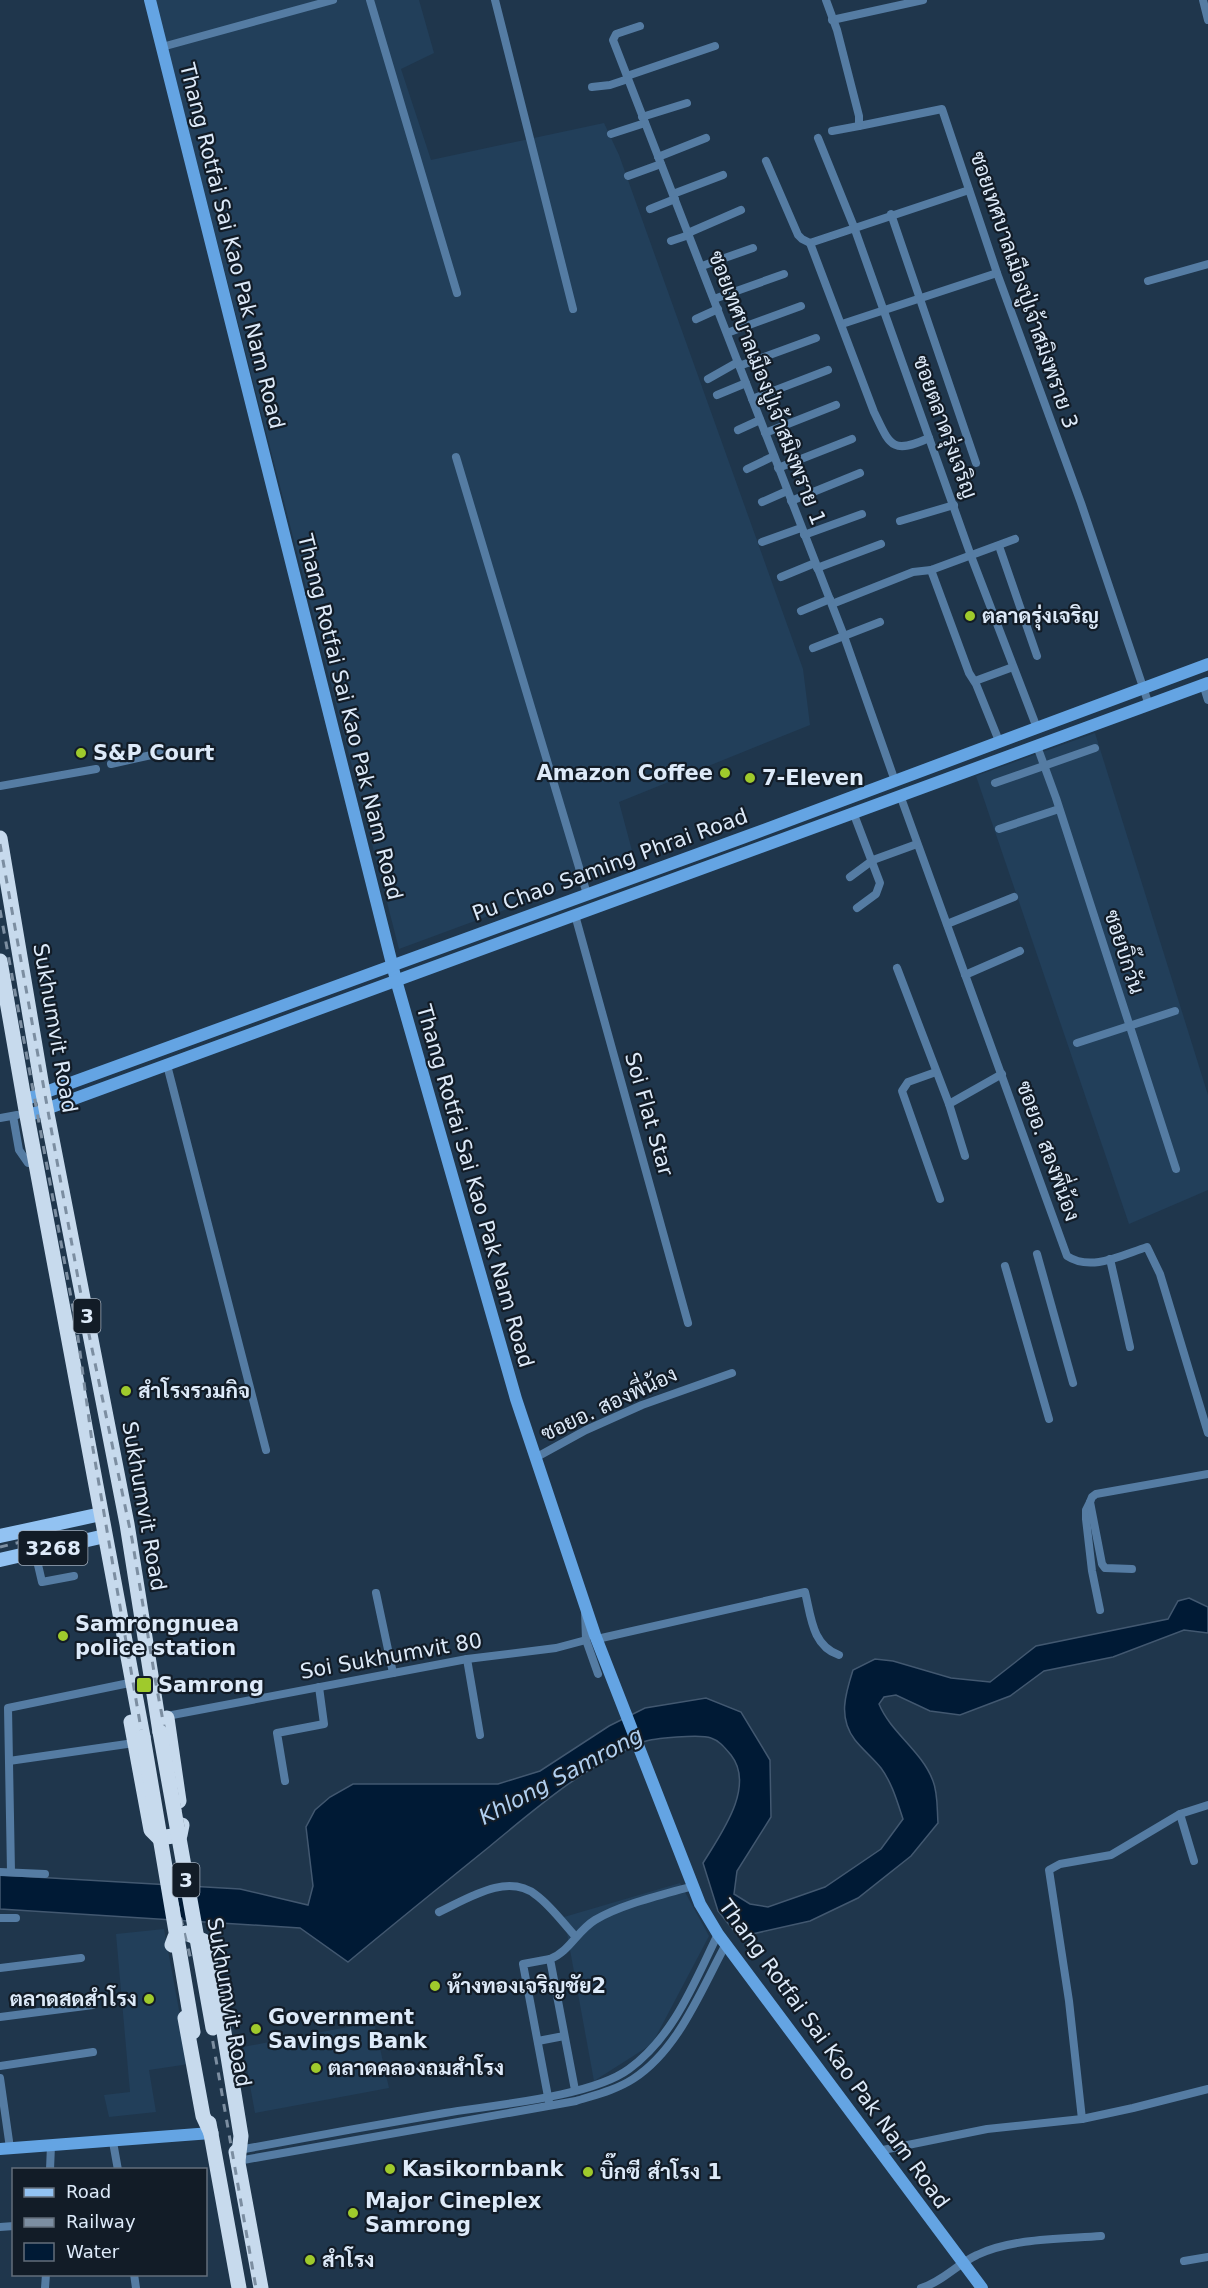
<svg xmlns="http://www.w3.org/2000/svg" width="1208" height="2288" viewBox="0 0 1208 2288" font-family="'DejaVu Sans',Sarabun,sans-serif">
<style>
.built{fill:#223f5a}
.water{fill:#001a35;stroke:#425870;stroke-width:1.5}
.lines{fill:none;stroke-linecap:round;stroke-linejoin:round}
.street{stroke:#557ca3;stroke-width:8}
.secondary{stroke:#64a4e3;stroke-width:12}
.primary{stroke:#92c2f2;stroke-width:14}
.highway{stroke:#c7daed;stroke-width:15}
.rail{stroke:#7c8ea1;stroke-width:3;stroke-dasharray:8 8;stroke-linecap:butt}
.highway-bridge{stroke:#c7daed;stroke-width:15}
.poi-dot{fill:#9fca2c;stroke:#121c27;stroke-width:2}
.labels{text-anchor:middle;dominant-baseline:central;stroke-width:4.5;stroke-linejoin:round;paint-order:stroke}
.shield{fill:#121c27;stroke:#a0acba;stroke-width:1.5}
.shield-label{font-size:20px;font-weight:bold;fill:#ddeaf9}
.street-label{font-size:21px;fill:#ddeaf9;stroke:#121c27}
.poi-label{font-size:21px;font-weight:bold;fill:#ddeaf9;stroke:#121c27;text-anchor:start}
.water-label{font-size:22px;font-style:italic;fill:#b2d0f0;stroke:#121c27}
</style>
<rect width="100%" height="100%" fill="#1f364c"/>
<!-- built -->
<g class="built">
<path d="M155 0H419L434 53 401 69 431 160 604 123 619 155 803 669 810 725 619 802 635 862 399 949Z"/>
<path d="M1095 733 1208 1095V1190L1129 1224 976 776Z"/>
<path d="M680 1883 709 1936 652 2044 594 2081 564 1917Z"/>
<path d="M164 1929 189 2064 149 2070 156 2112 109 2117 104 2095 130 2092 116 1934Z"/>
<path d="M374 2022 389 2088 255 2113 243 2047Z"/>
</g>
<!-- water -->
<path class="water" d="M1189 1598 1208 1607V1633L1184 1630 1113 1657 1044 1671 1010 1696 960 1715 930 1711 896 1695 884 1697 879 1704C891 1733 922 1751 933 1781 938 1793 937 1810 938 1823L911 1856 858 1898 810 1921 739 1937 718 1911 703 1863C720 1835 756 1787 731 1755 725 1748 720 1741 711 1738 701 1734 653 1738 643 1742 586 1765 536 1808 489 1847 442 1885 395 1923 348 1962L300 1928 0 1909V1875L240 1889 308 1905 313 1886 306 1827 315 1810 330 1797 353 1784H498L540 1771 609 1726 645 1708 706 1698 741 1712 770 1760 771 1817 737 1871 734 1894 750 1904 768 1907 825 1887 881 1849 903 1819C897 1801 892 1783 881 1768 873 1758 863 1750 855 1740 838 1718 845 1695 853 1670L875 1659 893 1661 951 1678 990 1682 1036 1646 1168 1619 1178 1601Z"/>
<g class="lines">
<!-- street -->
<g class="street">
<path d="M370 0 457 293"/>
<path d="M495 0 573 309"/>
<path d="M826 0 837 30 859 116V126L942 109 997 273 1081 503 1149 705"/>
<path d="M1203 0 1208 20"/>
<path d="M832 20 923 0"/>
<path d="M640 26 616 34 613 40 844 636 895 781"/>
<path d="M162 47 333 0"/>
<path d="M627 76 715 46"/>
<path d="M592 87 610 85 628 79"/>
<path d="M642 117 687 103"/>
<path d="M832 131 859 126"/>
<path d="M611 134 645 123"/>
<path d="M818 138 854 227 971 556 1037 728"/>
<path d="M658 157 706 138"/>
<path d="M766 161 798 235 802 239 810 243 969 190"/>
<path d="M628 176 661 164"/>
<path d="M673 194 723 175"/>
<path d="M650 209 675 199"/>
<path d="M891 214 976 463"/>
<path d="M688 233 741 210"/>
<path d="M671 241 689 235"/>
<path d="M810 243 874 412C890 445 891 455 929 438"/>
<path d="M702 266 753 248"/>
<path d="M1148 281 1208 264"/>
<path d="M714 299 784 274"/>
<path d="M696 319 718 309"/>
<path d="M842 324 997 273"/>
<path d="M727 333 801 306"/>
<path d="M739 366 816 338"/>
<path d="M708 379 738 362"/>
<path d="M717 395 746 383"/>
<path d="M752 399 828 370"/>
<path d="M738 430 760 420"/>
<path d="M765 433 836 405"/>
<path d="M456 457 587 894"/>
<path d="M778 468 852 439"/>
<path d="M747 469 774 456"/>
<path d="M791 501 860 473"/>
<path d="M762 502 787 491"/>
<path d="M900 521 954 505"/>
<path d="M804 535 862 514"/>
<path d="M762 542 801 528"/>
<path d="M999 546 1037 656"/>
<path d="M817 568 881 544"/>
<path d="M931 570 969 673 976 684 999 741"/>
<path d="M781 577 815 563"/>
<path d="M832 604 913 572 931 570 1015 539"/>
<path d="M801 611 830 599"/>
<path d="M813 648 880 622"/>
<path d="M975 681 1013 667"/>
<path d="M1203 684 1208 700"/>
<path d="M1037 746 1056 798 1176 1169"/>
<path d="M111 764 165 752"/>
<path d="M995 783 1095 748"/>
<path d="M0 786 96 769"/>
<path d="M900 795 1067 1256C1091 1272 1122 1255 1147 1247L1160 1274 1208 1433"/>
<path d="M853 812 880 883 876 894 857 908"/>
<path d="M999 829 1059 809"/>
<path d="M850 877 873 860 917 844"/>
<path d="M575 915 688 1323"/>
<path d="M947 924 1014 897"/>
<path d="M897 968 949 1104"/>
<path d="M965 975 1020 951"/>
<path d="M1077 1043 1175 1011"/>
<path d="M167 1065 266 1450"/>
<path d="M936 1072 908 1082 902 1091 940 1199"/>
<path d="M13 1116 19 1150 28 1163H36"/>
<path d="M0 1118 17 1115"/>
<path d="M965 1156 949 1104 1002 1074"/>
<path d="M1037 1254 1073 1383"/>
<path d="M1110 1259 1130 1347"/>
<path d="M1005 1266 1049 1419"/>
<path d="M535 1458 586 1430 642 1405 732 1373"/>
<path d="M1090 1502 1086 1510V1519L1092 1571 1100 1610"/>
<path d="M35 1552 42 1582 74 1576"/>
<path d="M1132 1569 1105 1568 1102 1564 1090 1502 1092 1497 1096 1494 1208 1474"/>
<path d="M376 1593 393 1673"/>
<path d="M585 1610 586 1640"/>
<path d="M597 1639 805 1592C811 1616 812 1646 839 1655"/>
<path d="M467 1659 480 1735"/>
<path d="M167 1716 467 1659 556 1648 586 1640 598 1674"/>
<path d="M9 1761 134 1743"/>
<path d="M285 1781 277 1733 324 1724 319 1687"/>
<path d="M1180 1814 1194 1861"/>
<path d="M0 1872 45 1874"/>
<path d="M11 1872 8 1708 134 1682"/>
<path d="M439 1912C467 1899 507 1872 536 1895 551 1906 563 1923 575 1936"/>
<path d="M0 1918H16"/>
<path d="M0 1968 81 1958"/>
<path d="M0 2017 93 2005"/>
<path d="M538 2041 564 2036"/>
<path d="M0 2066 93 2052"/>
<path d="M0 2078 10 2148"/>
<path d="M575 2090 550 1959C569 1952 577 1931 595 1920 622 1904 662 1895 693 1886"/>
<path d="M549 2102 523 1964 550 1959"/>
<path d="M1082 2119 1069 2001 1049 1870 1060 1864 1111 1855 1180 1814 1208 1805"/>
<path d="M113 2142 118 2170"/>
<path d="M239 2150C308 2137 376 2125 445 2113 493 2105 591 2097 629 2069 674 2036 694 1983 718 1934"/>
<path d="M878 2151 987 2129 1082 2119 1133 2108 1208 2089"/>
<path d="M238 2161 576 2101C595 2095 616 2090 633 2079 678 2050 700 1992 725 1946"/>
<path d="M50 2170 51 2145"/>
<path d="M0 2227 14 2226"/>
<path d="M1184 2261 1208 2257"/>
<path d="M134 2274 136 2288"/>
<path d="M45 2288 46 2274"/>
<path d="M921 2288C942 2282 957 2264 977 2255 1012 2238 1063 2239 1101 2236"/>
</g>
<!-- secondary -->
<g class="secondary">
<path d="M150 0 396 980 516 1399 595 1635 700 1904 718 1934 982 2288"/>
<path d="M24 1100 742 838 1208 664"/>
<path d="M27 1116 1208 683"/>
<path d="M0 2149 211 2133"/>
</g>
<!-- primary -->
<g class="primary">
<path d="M0 1536 101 1514"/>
<path d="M0 1560 105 1536"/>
</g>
<!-- highway -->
<g class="highway">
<path d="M0 838 43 1093 127 1524 160 1732"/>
<path d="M0 961 27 1116 143 1737"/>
<path d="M167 1718 179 1801"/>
<path d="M131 1722 151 1830 159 1838 180 1835 182 1825"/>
<path d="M172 1945 175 1937 186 1933 204 1941 207 1946 222 2020 241 2136 238 2161"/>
<path d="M185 2018 203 2116 211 2133"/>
<path d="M209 2123 239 2288"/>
<path d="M236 2152 261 2288"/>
</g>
<!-- rail -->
<g class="rail">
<path d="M0 844 83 1306 132 1539 156 1684 183 1826 196 1936 208 2014 256 2288"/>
<path d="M0 910 77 1330 93 1449 157 1822 191 1960"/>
<path d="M0 1547 25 1541"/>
</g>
<!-- highway-bridge -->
<g class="highway-bridge">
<path d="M160 1732 213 2028"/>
<path d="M143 1737 193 2032"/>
</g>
</g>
<!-- markers -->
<g class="poi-dot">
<circle cx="970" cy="616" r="6"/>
<circle cx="81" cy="753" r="6"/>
<circle cx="725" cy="773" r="6"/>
<circle cx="750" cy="778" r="6"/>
<circle cx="126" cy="1391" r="6"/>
<circle cx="63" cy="1636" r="6"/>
<rect x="136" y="1677" width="16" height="16" rx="3"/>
<circle cx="435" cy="1986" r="6"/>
<circle cx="149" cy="1999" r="6"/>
<circle cx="256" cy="2029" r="6"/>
<circle cx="316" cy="2068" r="6"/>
<circle cx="390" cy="2169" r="6"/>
<circle cx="588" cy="2172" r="6"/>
<circle cx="353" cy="2213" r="6"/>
<circle cx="310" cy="2260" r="6"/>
</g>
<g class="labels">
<!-- shield labels -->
<g class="shield">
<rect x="73.5" y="1299" width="27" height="34" rx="4.5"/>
<rect x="18.5" y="1531" width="69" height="34" rx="4.5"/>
<rect x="172.5" y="1863" width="27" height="34" rx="4.5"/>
</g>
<g class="shield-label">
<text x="87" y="1316">3</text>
<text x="53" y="1548">3268</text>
<text x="186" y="1880">3</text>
</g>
<!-- street labels -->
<g class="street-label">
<text transform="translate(232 246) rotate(76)">Thang Rotfai Sai Kao Pak Nam Road</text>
<text transform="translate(1024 290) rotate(71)">ซอยเทศบาลเมืองปู่เจ้าสมิงพราย 3</text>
<text transform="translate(767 388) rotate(69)">ซอยเทศบาลเมืองปู่เจ้าสมิงพราย 1</text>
<text transform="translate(945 427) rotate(70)">ซอยตลาดรุ่งเจริญ</text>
<text transform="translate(350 717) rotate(76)">Thang Rotfai Sai Kao Pak Nam Road</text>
<text transform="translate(610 865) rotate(-20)">Pu Chao Saming Phrai Road</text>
<text transform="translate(1124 952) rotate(72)">ซอยบิ๊กวัน</text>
<text transform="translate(55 1028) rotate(80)">Sukhumvit Road</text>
<text transform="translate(649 1114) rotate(74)">Soi Flat Star</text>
<text transform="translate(1048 1151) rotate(70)">ซอยอ. สองพี่น้อง</text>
<text transform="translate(475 1186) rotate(74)">Thang Rotfai Sai Kao Pak Nam Road</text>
<text transform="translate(609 1404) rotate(-25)">ซอยอ. สองพี่น้อง</text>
<text transform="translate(144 1506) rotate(80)">Sukhumvit Road</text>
<text transform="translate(391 1656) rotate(-10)">Soi Sukhumvit 80</text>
<text transform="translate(229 2002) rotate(80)">Sukhumvit Road</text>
<text transform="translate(834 2054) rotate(54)">Thang Rotfai Sai Kao Pak Nam Road</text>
</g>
<!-- poi labels -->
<g class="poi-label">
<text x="982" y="616">ตลาดรุ่งเจริญ</text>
<text x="93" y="753">S&amp;P Court</text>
<text x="713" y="773" text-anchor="end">Amazon Coffee</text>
<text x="762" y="778">7-Eleven</text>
<text x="138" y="1391">สำโรงรวมกิจ</text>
<text x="75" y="1624">Samrongnuea<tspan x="75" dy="24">police station</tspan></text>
<text x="158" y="1685">Samrong</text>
<text x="447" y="1986">ห้างทองเจริญชัย2</text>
<text x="137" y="1999" text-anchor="end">ตลาดสดสำโรง</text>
<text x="268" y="2017">Government<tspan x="268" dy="24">Savings Bank</tspan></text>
<text x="328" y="2068">ตลาดคลองถมสำโรง</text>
<text x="402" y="2169">Kasikornbank</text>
<text x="600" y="2172">บิ๊กซี สำโรง 1</text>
<text x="365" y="2201">Major Cineplex<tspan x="365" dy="24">Samrong</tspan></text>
<text x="322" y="2260">สำโรง</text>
</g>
<!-- water labels -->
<g class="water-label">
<text transform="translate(561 1776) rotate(-28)">Khlong Samrong</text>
</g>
</g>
<!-- legend -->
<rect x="12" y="2168" width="195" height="108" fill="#121c27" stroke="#636e7b" stroke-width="1.5"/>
<rect x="24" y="2188" width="30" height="9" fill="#92c2f2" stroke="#636e7b" stroke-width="1.5"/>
<text x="66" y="2198" font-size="18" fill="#ddeaf9">Road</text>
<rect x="24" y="2218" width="30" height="9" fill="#7c8ea1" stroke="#636e7b" stroke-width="1.5"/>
<text x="66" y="2228" font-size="18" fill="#ddeaf9">Railway</text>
<rect x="24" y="2243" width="30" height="18" fill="#001a35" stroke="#636e7b" stroke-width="1.5"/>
<text x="66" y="2258" font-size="18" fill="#ddeaf9">Water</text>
</svg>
